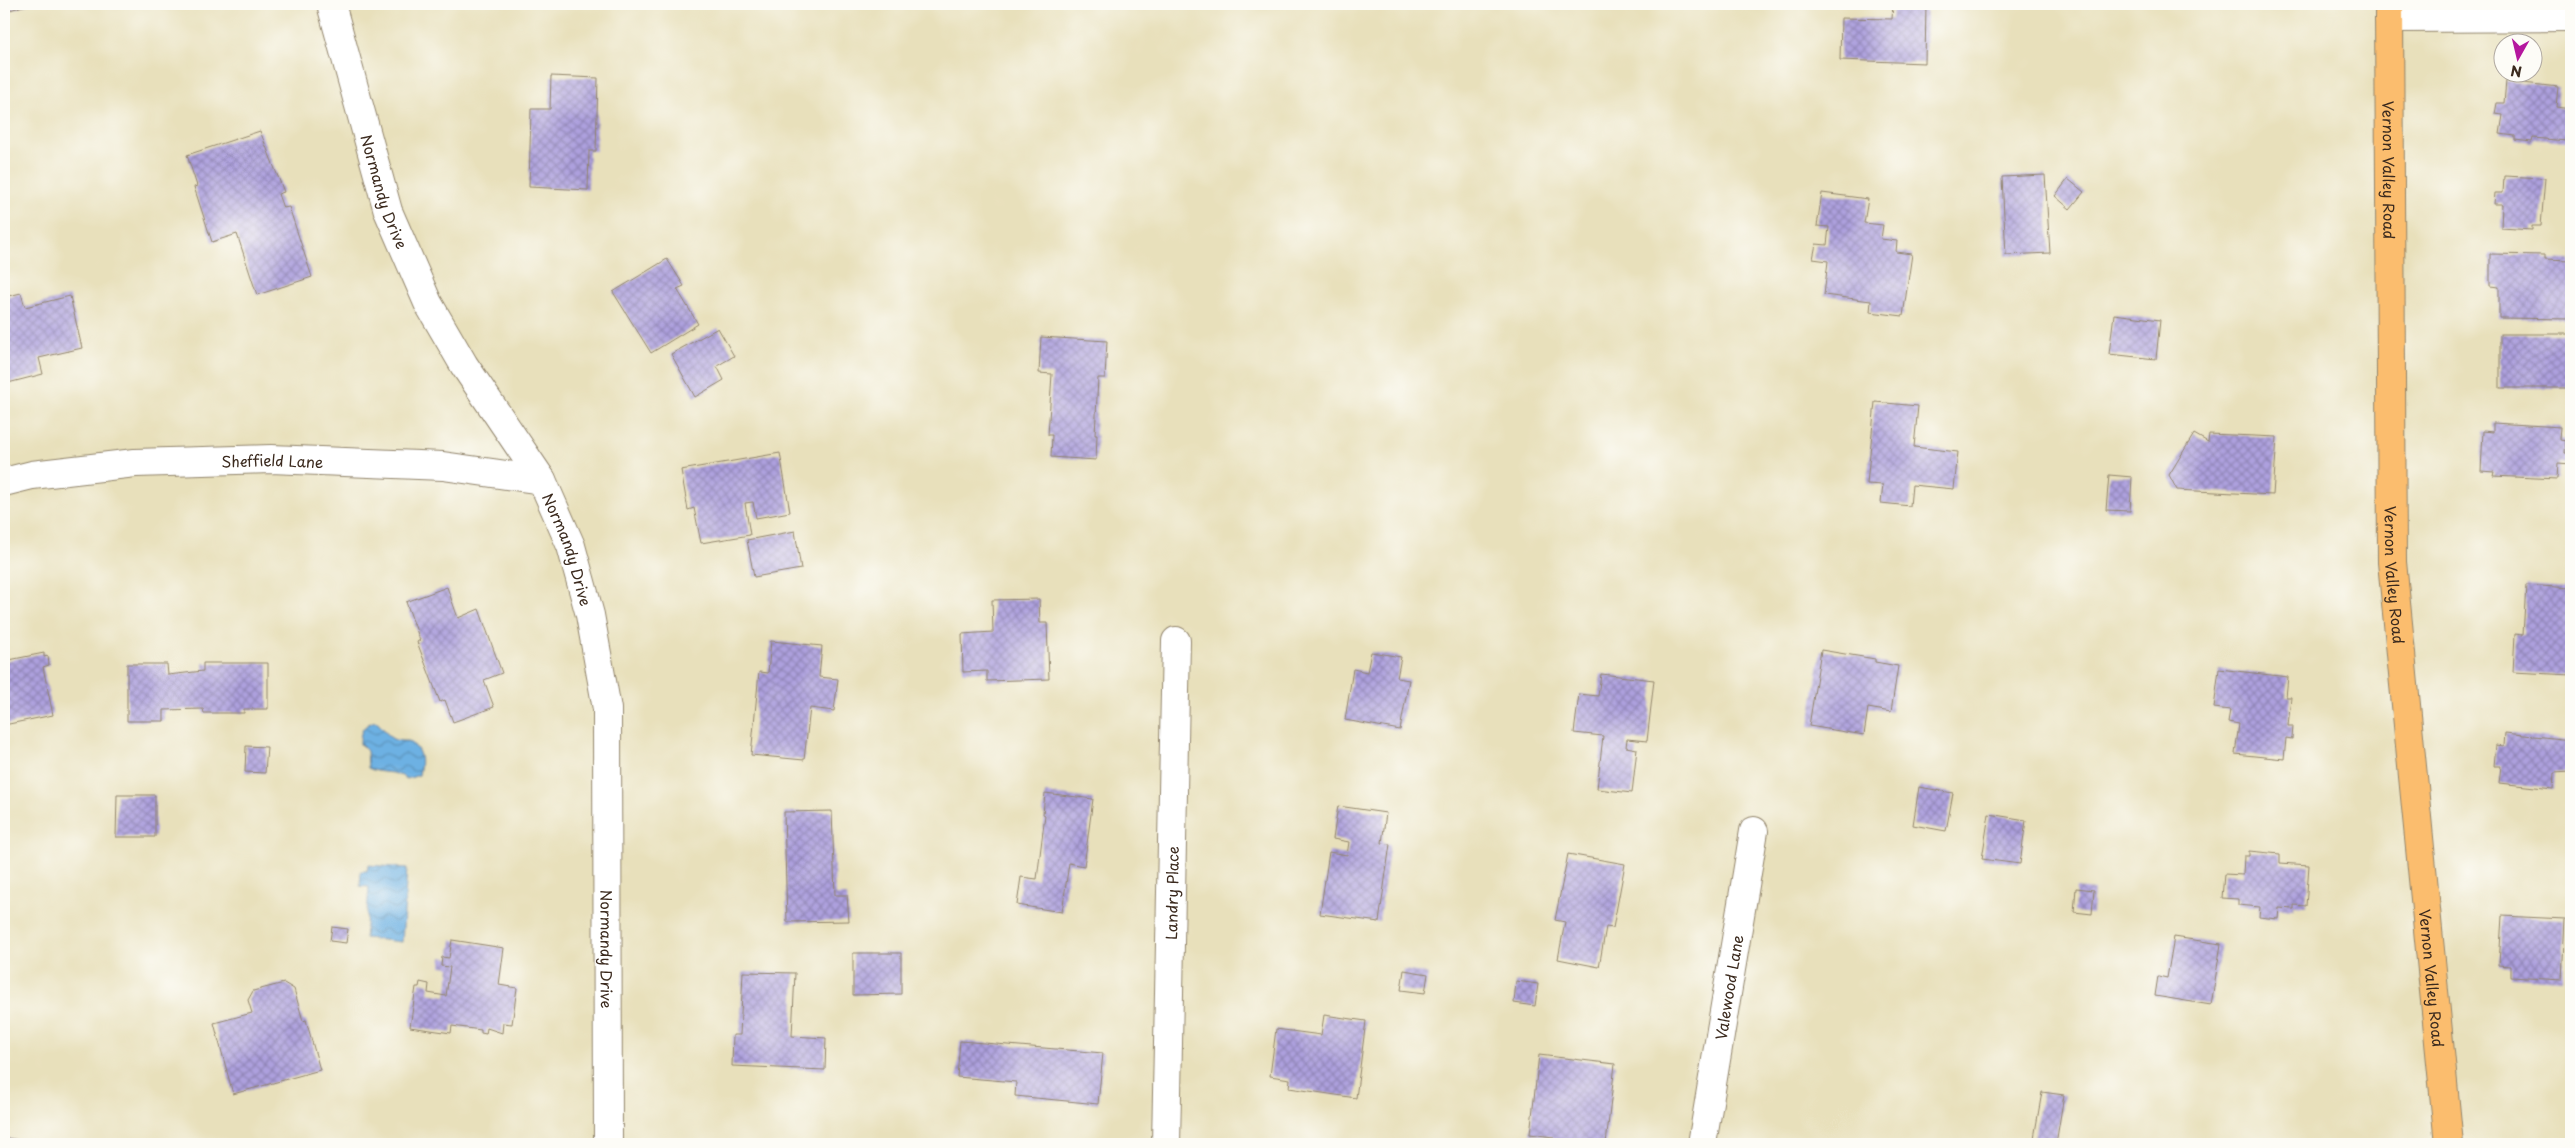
<svg xmlns="http://www.w3.org/2000/svg" width="2575" height="1148" viewBox="0 0 2575 1148" font-family="'Playpen Sans',sans-serif">
<style>
.water{fill:url(#water-waves);stroke:#546e80}
.building{fill:url(#building-cross-hatch)}
.lines{fill:none;stroke-linecap:round;stroke-linejoin:round}
.minor-casing{stroke:#92856c;stroke-width:30}
.major-casing{stroke:#92856c;stroke-width:30}
.minor{stroke:#fff;stroke-width:28}
.major{stroke:#fbbd6e;stroke-width:28}
.labels{text-anchor:middle;dominant-baseline:central;stroke-width:4;stroke-linejoin:round;paint-order:stroke}
.street-label{font-size:15px;fill:#3b2a1e;stroke:#fdfcf7}
</style>
<defs>
<pattern id="water-waves" width="16" height="10" patternUnits="userSpaceOnUse" patternTransform="scale(1.25)"><rect width="16" height="10" fill="#6db1e3"/><path d="M0 5q4-4 8 0t8 0" fill="none" stroke="#5b90b7"/></pattern>
<pattern id="building-cross-hatch" width="8" height="8" patternUnits="userSpaceOnUse" patternTransform="scale(1.25)"><rect width="8" height="8" fill="#ada0de"/><path d="M0 0l8 8M0 8l8-8" fill="none" stroke="#8e83b3"/></pattern>
</defs>
<rect width="100%" height="100%" fill="#fdfcf7"/>
<filter id="ink" filterUnits="userSpaceOnUse"><feTurbulence type="fractalNoise" baseFrequency=".02" numOctaves="2"/><feDisplacementMap in="SourceGraphic" scale="10" xChannelSelector="R" yChannelSelector="G"/><feConvolveMatrix kernelMatrix="1 2 1 2 8 2 1 2 1" color-interpolation-filters="sRGB"/></filter>
<filter id="wash" filterUnits="userSpaceOnUse"><feTurbulence type="fractalNoise" baseFrequency=".0096" numOctaves="4" result="noise"/><feDisplacementMap in="SourceGraphic" scale="20" xChannelSelector="R" yChannelSelector="G"/><feGaussianBlur stdDeviation="1.12" result="paint"/><feColorMatrix in="noise" values="0 0 0 0 0 0 0 0 0 0 0 0 0 0 0 0 0 1.4 0 .05"/><feComposite in="paint" operator="in"/></filter>
<g filter="url(#wash)">
<rect width="100%" height="100%" fill="#e8e0bb"/>
<!-- water -->
<g class="water">
<path d="M375 721C391 733 385 742 409 741 422 751 422 759 419 775L407 779C392 769 383 775 368 768L367 751 360 744C360 731 362 726 375 721Z"/>
<path d="M368 865 407 868 402 942 365 938 369 887 360 886 361 871H367Z"/>
</g>
<g id="blocks">
<!-- building -->
<g class="building">
<path d="M4 4H29L4 12Z"/>
<path d="M1893 4H1926L1925 63 1840 60 1841 18 1892 19Z"/>
<path d="M551 76 598 78 596 151H589L588 190 529 187 531 109H550Z"/>
<path d="M2506 81 2558 87 2556 107 2571 109 2567 141 2533 138 2532 142 2515 140V136L2500 134 2503 115 2495 114 2497 103H2504Z"/>
<path d="M260 131 284 192 278 194 283 208 289 207 312 277 257 295 237 234 212 242 194 187 197 186 187 155Z"/>
<path d="M2045 175 2050 253 2006 255 2002 177Z"/>
<path d="M2504 176 2545 178 2541 226H2532V230L2501 228 2502 204H2494L2495 193H2503Z"/>
<path d="M2068 179 2084 192 2070 209 2055 196Z"/>
<path d="M1822 193 1868 199 1864 223 1883 225 1881 239 1897 241 1896 252 1912 254 1903 316 1870 312 1871 301 1824 295 1828 261 1813 259 1816 244 1827 245 1829 227 1817 226Z"/>
<path d="M2490 254 2545 255V259L2571 260V319L2499 318V287L2490 286Z"/>
<path d="M667 259 684 286 677 289 698 324 651 353 613 292Z"/>
<path d="M21 293 25 307 70 296 82 348 39 358 43 374 4 384V297Z"/>
<path d="M2114 314 2160 320 2156 359 2109 354Z"/>
<path d="M718 328 734 356 717 366 724 380 695 397 671 354Z"/>
<rect x="2500" y="334" width="71" height="54"/>
<path d="M1041 337 1107 341 1105 378H1098L1095 435H1097L1096 460 1051 457 1052 435H1048L1052 374 1039 373Z"/>
<path d="M1875 402 1918 406 1914 447 1958 452 1954 489 1912 485 1910 506 1881 503 1883 485 1867 484Z"/>
<path d="M2493 423 2561 427 2560 440 2566 441 2565 453H2571V464L2558 463 2557 479 2493 476 2494 472 2481 471 2483 431 2493 432Z"/>
<path d="M2194 434 2208 442 2209 434 2277 437 2273 495 2177 490 2169 475Z"/>
<path d="M780 453 790 512 756 518 753 502 745 503 750 535 701 543 694 508 688 510 681 470Z"/>
<path d="M2109 475 2132 477 2130 511 2106 510Z"/>
<path d="M795 531 801 569 754 577 747 540Z"/>
<path d="M2526 585 2571 588V675L2513 672 2515 634 2523 635Z"/>
<path d="M447 587 458 618 479 609 502 673 484 680 494 707 453 722 445 700 440 702 417 642 420 640 406 602Z"/>
<path d="M1039 599 1040 623H1047L1049 679 987 681V671L963 672 962 634 993 632 992 600Z"/>
<path d="M771 641 822 646 819 677 838 679 834 711 810 708 804 760 751 755 759 672 768 673Z"/>
<path d="M1821 650 1875 659V662L1898 666 1891 712 1868 708 1864 735 1809 726Z"/>
<path d="M1371 652 1401 657 1397 678 1409 680 1400 730 1345 720 1353 669 1367 672Z"/>
<path d="M44 653V657L48 656 49 665 43 667 53 715 4 725V661Z"/>
<path d="M203 663H268V709H244V713H204L203 709 164 710V721H127V664H167L168 675 203 671Z"/>
<path d="M2219 669 2288 677 2286 697H2291L2288 726H2293L2292 739 2286 738 2284 759 2235 754 2239 724 2228 722 2230 710 2214 708Z"/>
<path d="M1601 674 1654 680 1647 741 1627 739 1626 747 1637 749 1632 793 1597 789 1603 736 1574 733 1579 694 1598 696Z"/>
<path d="M2505 733 2571 740V772L2554 773 2553 789 2499 783 2501 766H2494L2496 745 2504 746Z"/>
<path d="M246 746 267 747 265 773 245 772Z"/>
<path d="M1919 787 1953 793 1946 831 1913 825Z"/>
<path d="M1045 793 1093 799 1084 866 1069 863 1062 912 1017 905 1021 877 1037 879 1045 815 1043 814Z"/>
<path d="M117 795H155V837H116Z"/>
<path d="M1338 806 1386 813 1382 843 1390 844 1379 922 1320 914 1329 852 1347 855 1349 842 1333 839Z"/>
<path d="M832 811 835 895H847L849 921 787 922 784 812Z"/>
<path d="M1989 814 2026 820 2020 864 1982 859Z"/>
<path d="M2249 851 2280 854V863L2309 865 2306 906 2294 905V909L2279 908 2278 919 2259 917 2260 907 2238 905V899L2222 898 2224 874 2243 875 2244 856H2249Z"/>
<path d="M1568 854 1625 864 1613 928 1606 927 1599 967 1558 959 1565 922 1555 920Z"/>
<path d="M2076 888 2094 890 2092 914 2074 912Z"/>
<path d="M2502 916 2565 919 2562 980 2511 977V966L2499 965Z"/>
<path d="M332 927 348 929 346 943 330 941Z"/>
<path d="M2174 937 2221 944 2211 1005 2155 996 2158 976 2167 978Z"/>
<path d="M452 940 504 948 499 985 517 988 512 1024 503 1023 502 1033 487 1028 486 1034 481 1033V1030L452 1026 451 1033 410 1027 416 987H419L420 982 429 984 428 993 446 996 450 967 441 966 442 957 449 958Z"/>
<path d="M853 953H901V994L853 995Z"/>
<path d="M1404 970 1428 974 1425 993 1401 990Z"/>
<path d="M743 972 795 973 792 1036 826 1038 825 1070 732 1066 733 1035H740Z"/>
<path d="M1516 981 1538 984 1535 1006 1514 1003Z"/>
<path d="M284 983 294 989 303 1021 306 1020 320 1070 233 1094 214 1023 252 1013 248 1000 253 991Z"/>
<path d="M1324 1015 1366 1021 1356 1098 1289 1088 1290 1079 1270 1076 1276 1029 1321 1035Z"/>
<path d="M960 1041 1103 1053 1098 1104 1015 1096 1016 1082 957 1077Z"/>
<path d="M1539 1055 1615 1064 1606 1144H1553V1137L1530 1134Z"/>
<path d="M2042 1092 2064 1095 2056 1144H2033Z"/>
<path d="M4 1138 47 1143V1144H4Z"/>
</g>
</g>
</g>
<g filter="url(#ink)">
<use href="#blocks" fill-opacity="0" stroke="#92856c" stroke-width="1"/>
<g class="lines">
<defs>
<g id="minor">
<path id="s1" d="M331 4 388 211 428 303 464 365 542 480 571 546 590 615 607 709 608 1144"/>
<path d="M2389 18 2571 17"/>
<path id="s2" d="M4 482 32 475 135 463 271 459 443 466 542 480"/>
<path id="s3" d="M1166 1144 1176 641"/>
<path id="s4" d="M1702 1144 1754 831"/>
</g>
<g id="major">
<path id="s5" d="M2389 4 2392 562 2449 1144"/>
</g>
</defs>
<!-- minor casing -->
<use href="#minor" class="minor-casing"/>
<!-- major casing -->
<use href="#major" class="major-casing"/>
<!-- minor -->
<use href="#minor" class="minor"/>
<!-- major -->
<use href="#major" class="major"/>
</g>
</g>
<g class="labels">
<!-- street labels -->
<g class="street-label">
<text stroke="none"><textPath href="#s5" startOffset="166">Vernon Valley Road</textPath></text>
<text stroke="none"><textPath href="#s1" startOffset="195">Normandy Drive</textPath></text>
<text stroke="none"><textPath href="#s2" startOffset="270">Sheffield Lane</textPath></text>
<text stroke="none"><textPath href="#s1" startOffset="600">Normandy Drive</textPath></text>
<text stroke="none"><textPath href="#s5" startOffset="571">Vernon Valley Road</textPath></text>
<text stroke="none"><textPath href="#s3" startOffset="251">Landry Place</textPath></text>
<text stroke="none"><textPath href="#s1" startOffset="1005">Normandy Drive</textPath></text>
<text stroke="none"><textPath href="#s5" startOffset="976">Vernon Valley Road</textPath></text>
<text stroke="none"><textPath href="#s4" startOffset="159">Valewood Lane</textPath></text>
</g>
</g>
<!-- margin -->
<rect width="2575" height="1148" fill="none" stroke="#fdfcf7" stroke-width="20"/>
<!-- north arrow -->
<g transform="translate(2518 58) rotate(188)"><circle r="24" fill="#fdfcf7" stroke="#afa8a0"/>
<path d="M0-4L9 19L0 12L-9 19Z" fill="#b5179e"/>
<text y="-8" font-size="14" font-weight="bold" text-anchor="middle" fill="#3b2a1e">N</text>
</g>
</svg>
